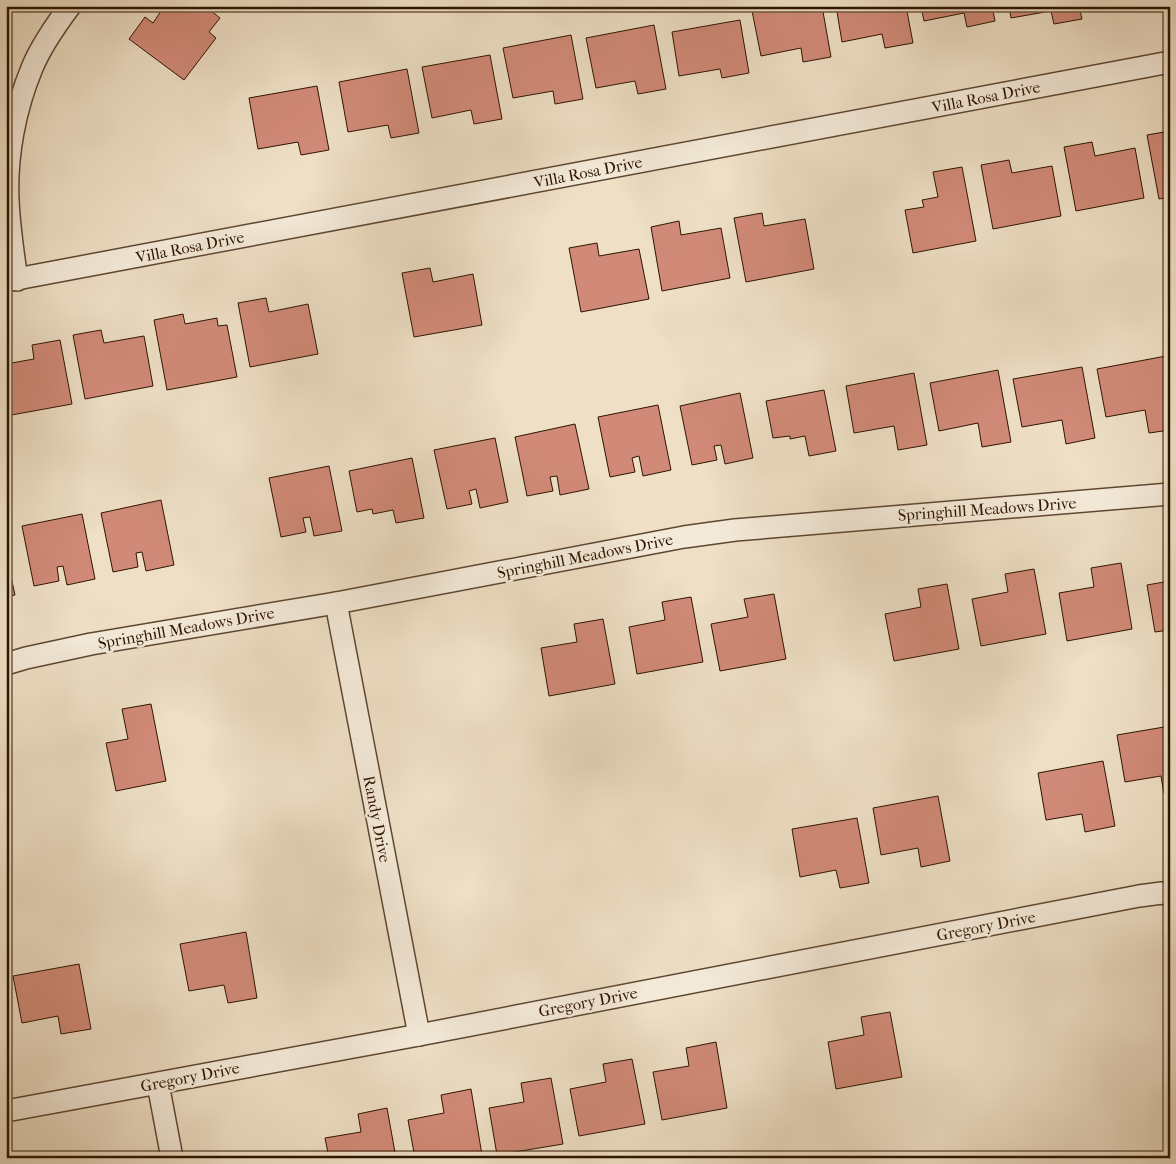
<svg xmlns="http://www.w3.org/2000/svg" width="1176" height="1164" viewBox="0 0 1176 1164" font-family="'IM FELL French Canon',serif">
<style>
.building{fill:#d18a78;stroke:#2e1400}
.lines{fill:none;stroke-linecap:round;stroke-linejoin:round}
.street-casing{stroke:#5e4731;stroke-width:24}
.street{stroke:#f4ead9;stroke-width:21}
.labels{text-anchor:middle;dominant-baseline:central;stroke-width:5;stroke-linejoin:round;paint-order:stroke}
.street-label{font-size:16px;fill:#2e1400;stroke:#f4ead9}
</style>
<rect width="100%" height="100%" fill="#eedfc5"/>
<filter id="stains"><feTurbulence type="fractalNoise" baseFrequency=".004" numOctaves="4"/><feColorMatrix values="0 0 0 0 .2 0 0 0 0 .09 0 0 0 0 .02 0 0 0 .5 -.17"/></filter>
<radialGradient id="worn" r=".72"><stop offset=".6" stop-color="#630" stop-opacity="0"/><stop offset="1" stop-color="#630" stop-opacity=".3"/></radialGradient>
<!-- building -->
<g class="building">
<path d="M158 6H205L220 18 209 32 216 38 184 80 129 39 145 17 153 23 161 11 156 8Z"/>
<path d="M751 6H822L831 57 803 62 801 48 761 56Z"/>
<path d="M836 6H906L913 43 885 48 882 34 842 42Z"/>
<path d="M921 6H992L995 21 967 27 964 13 924 21Z"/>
<path d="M1009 6H1079L1082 19 1054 24 1051 11 1011 18Z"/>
<path d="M740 20 749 73 722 78 720 69 679 76 672 32Z"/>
<path d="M654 25 666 89 638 94 635 81 596 88 586 38Z"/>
<path d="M571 35 583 99 555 104 553 91 513 98 503 48Z"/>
<path d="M490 55 502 119 474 124 471 110 432 118 422 67Z"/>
<path d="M407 69 419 133 391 138 388 125 348 132 339 82Z"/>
<path d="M317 86 329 150 301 155 298 142 258 149 249 98Z"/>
<path d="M1170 131V197L1159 199 1147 135Z"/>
<path d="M1092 142 1095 156 1135 148 1144 198 1076 211 1064 147Z"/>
<path d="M1009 160 1012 173 1052 166 1061 216 993 229 981 165Z"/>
<path d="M962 167 976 241 913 253 905 210 924 207 922 200 938 197 933 172Z"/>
<path d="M762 213 764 226 805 219 814 269 746 282 734 218Z"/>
<path d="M679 221 681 235 721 228 730 278 662 291 651 227Z"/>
<path d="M597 243 599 256 639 249 649 299 581 312 569 248Z"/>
<path d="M430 268 433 282 473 274 482 325 414 337 402 273Z"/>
<path d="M266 298 269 312 308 304 318 354 250 367 238 303Z"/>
<path d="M183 314 185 324 217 318 218 326 227 325 237 377 167 390 154 320Z"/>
<path d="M101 330 104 343 144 336 153 386 85 399 73 335Z"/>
<path d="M60 340 72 404 6 416V364L34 359 32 345Z"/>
<path d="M1166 356 1170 380V430L1149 433 1145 410 1106 417 1097 369Z"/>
<path d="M1082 367 1095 438 1066 444 1062 420 1022 427 1013 379Z"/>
<path d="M998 370 1011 442 982 447 978 423 939 431 930 383Z"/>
<path d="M914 373 927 445 898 450 894 426 854 433 846 386Z"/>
<path d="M824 390 836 451 809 456 805 436 790 439V436L773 438 766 401Z"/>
<path d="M740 393 753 458 725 464 721 445 714 446 717 460 692 465 680 406Z"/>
<path d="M658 405 671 470 643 476 639 456 632 458 635 472 610 477 598 417Z"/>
<path d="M575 424 589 489 560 495 557 476 550 477 553 491 527 496 515 437Z"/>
<path d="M495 438 508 502 480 508 476 489 469 491 472 504 447 509 434 450Z"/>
<path d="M412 458 424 518 396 523 393 510 373 514 372 509 357 512 349 471Z"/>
<path d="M329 466 342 531 314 536 310 517 303 518 306 532 281 537 269 478Z"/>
<path d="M161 500 174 565 146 571 142 552 136 553 138 567 113 572 101 513Z"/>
<path d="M82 514 95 579 67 585 63 566 57 567 59 581 34 586 22 526Z"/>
<path d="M6 554 15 595 6 597Z"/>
<path d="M1121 563 1132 629 1067 641 1059 593 1094 587 1091 568Z"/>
<path d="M1034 569 1046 634 981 646 972 599 1008 592 1005 574Z"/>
<path d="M1170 581V630L1155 632 1147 585Z"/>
<path d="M947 584 959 649 894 661 885 614 921 607 918 589Z"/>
<path d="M774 594 786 659 720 671 711 624 748 617 744 599Z"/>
<path d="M691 597 703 662 637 674 629 627 665 620 662 602Z"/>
<path d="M603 619 615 684 549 696 541 648 577 642 574 624Z"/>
<path d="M151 704 166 781 116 791 106 743 128 739 122 709Z"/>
<path d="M1170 726V793L1164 794 1161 776 1125 782 1117 735Z"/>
<path d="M1103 761 1115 826 1085 832 1082 814 1046 820 1038 773Z"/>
<path d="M938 796 950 861 921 867 918 848 881 855 873 808Z"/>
<path d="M857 818 869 883 840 888 836 870 800 877 792 829Z"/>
<path d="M246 932 257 998 228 1003 224 985 189 991 180 944Z"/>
<path d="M79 964 91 1029 61 1034 58 1016 22 1023 13 976Z"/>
<path d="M6 1010 12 1042 6 1043Z"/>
<path d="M890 1012 902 1077 836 1089 828 1042 864 1035 861 1017Z"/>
<path d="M716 1042 727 1108 662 1120 653 1072 689 1066 686 1048Z"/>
<path d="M632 1059 645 1124 579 1136 570 1089 606 1082 603 1064Z"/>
<path d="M551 1078 563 1144 497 1155 489 1108 524 1102 521 1083Z"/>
<path d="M471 1089 482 1155 466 1158H415L408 1120 444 1113 441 1095Z"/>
<path d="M387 1108 396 1158H329L325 1138 361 1132 358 1114Z"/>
</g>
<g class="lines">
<defs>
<g id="street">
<path d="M17 280C13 253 9 226 8 200 6 156 15 109 32 68 41 46 55 26 70 6"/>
<path d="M6 281 1170 62"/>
<path d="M336 603 419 1035"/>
<path d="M6 664 26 658 91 644 336 603 684 537 735 530 1170 494"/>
<path d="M158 1084 172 1158"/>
<path d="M6 1111 419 1035 1139 896 1162 893 1170 895"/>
</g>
</defs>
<!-- street casing -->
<use href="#street" class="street-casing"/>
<!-- street -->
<use href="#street" class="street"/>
</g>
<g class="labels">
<!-- street labels -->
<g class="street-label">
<text transform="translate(986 97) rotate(-11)">Villa Rosa Drive</text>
<text transform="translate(588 172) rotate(-11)">Villa Rosa Drive</text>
<text transform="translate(190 247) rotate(-11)">Villa Rosa Drive</text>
<text transform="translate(987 509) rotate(-4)">Springhill Meadows Drive</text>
<text transform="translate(585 556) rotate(-11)">Springhill Meadows Drive</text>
<text transform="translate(186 628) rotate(-10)">Springhill Meadows Drive</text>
<text transform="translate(377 819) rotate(79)">Randy Drive</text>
<text transform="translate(986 926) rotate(-11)">Gregory Drive</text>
<text transform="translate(588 1002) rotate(-11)">Gregory Drive</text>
<text transform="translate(190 1077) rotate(-11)">Gregory Drive</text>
</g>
</g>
<!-- margin -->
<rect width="1176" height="1164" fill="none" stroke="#eedfc5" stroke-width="25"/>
<rect x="8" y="8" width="1161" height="1149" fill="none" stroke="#2e1400" stroke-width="2.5"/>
<rect x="12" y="12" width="1151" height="1139" fill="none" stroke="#2e1400"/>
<rect width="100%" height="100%" filter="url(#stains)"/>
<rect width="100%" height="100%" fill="url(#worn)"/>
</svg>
